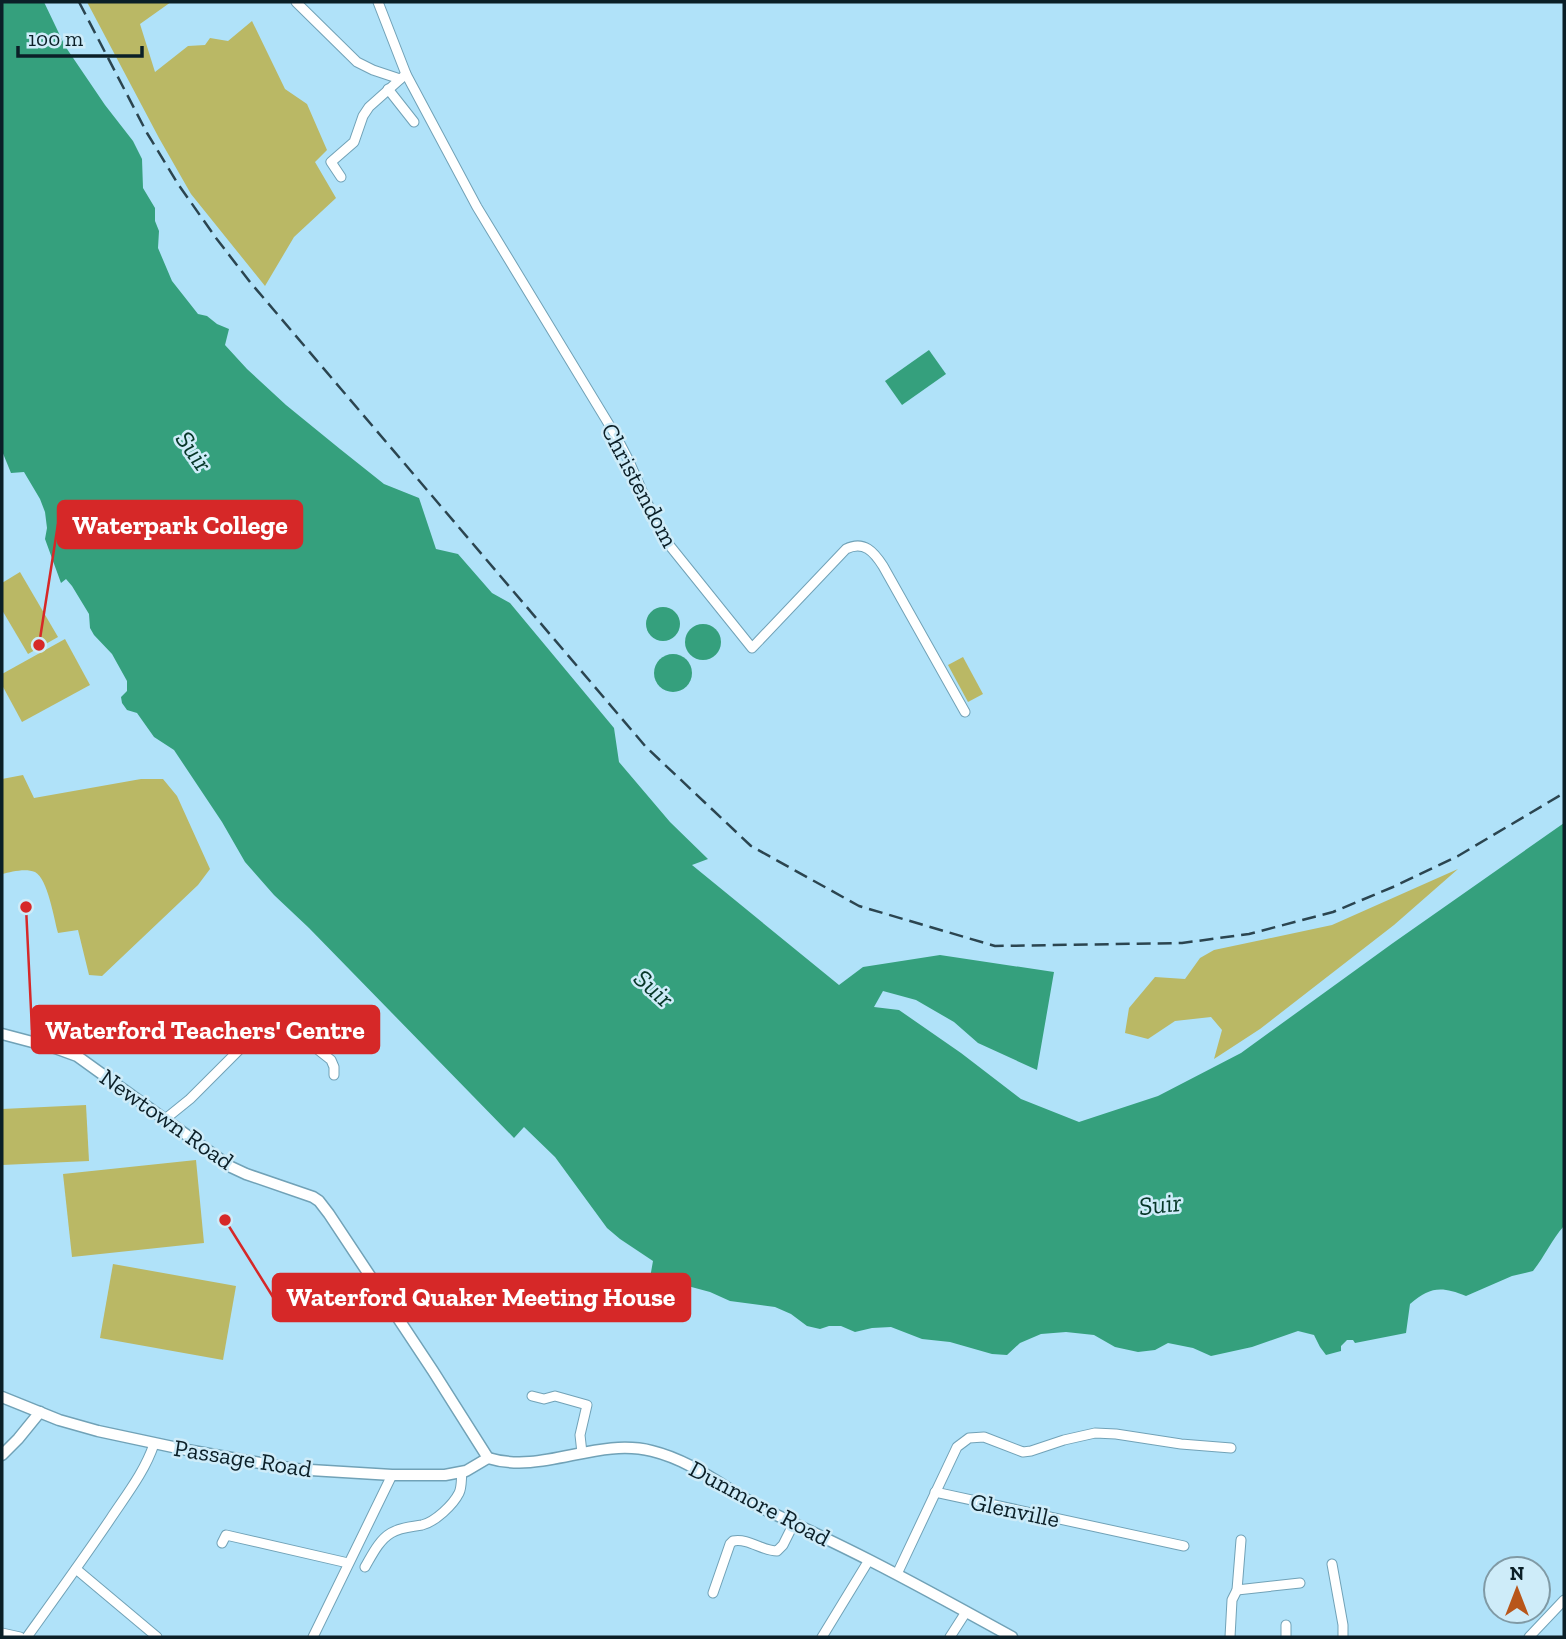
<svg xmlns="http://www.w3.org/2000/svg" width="1566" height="1639" viewBox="0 0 1566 1639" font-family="'Zilla Slab',serif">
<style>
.green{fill:#bab865}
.water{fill:#35a07d}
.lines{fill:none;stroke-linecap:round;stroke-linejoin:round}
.minor-casing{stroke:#71a2b7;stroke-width:11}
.major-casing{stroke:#71a2b7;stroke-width:13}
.minor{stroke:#fff;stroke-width:9}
.major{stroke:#fff;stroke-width:10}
.rail{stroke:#2b4550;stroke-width:2.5;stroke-dasharray:14 7;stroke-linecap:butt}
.labels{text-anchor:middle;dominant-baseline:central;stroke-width:5;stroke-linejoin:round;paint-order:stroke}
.street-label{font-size:24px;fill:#0b1f27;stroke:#ceecf9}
.water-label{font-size:26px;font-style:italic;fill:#073728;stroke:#ceecf9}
.leader{fill:none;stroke:#d62828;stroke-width:2.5}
.callout-dot{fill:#d62828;stroke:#ceecf9;stroke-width:2.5}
.callout{fill:#d62828;stroke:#d62828;stroke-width:2.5}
.callout-label{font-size:26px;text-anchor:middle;font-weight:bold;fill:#fff}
</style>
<rect width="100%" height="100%" fill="#b0e2f9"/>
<!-- green -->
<g class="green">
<path d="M87 2H171L140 24 155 72 188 46 205 45 210 38 228 41 252 21 285 89 307 104 327 150 315 162 336 198 294 237 265 286 191 194 159 138Z"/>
<path d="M20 572 58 637 28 654 2 610V583Z"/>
<path d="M65 639 90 685 22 722 2 685V674Z"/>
<path d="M963 657 983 694 968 702 948 665Z"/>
<path d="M23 775 34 798 141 779H163L177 796 210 869 198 885 102 976 89 975 78 930 58 933C54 919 48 879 35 872 25 868 11 872 2 874V779Z"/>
<path d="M1458 869 1394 925 1260 1029 1214 1059 1222 1030 1211 1017 1175 1021 1148 1039 1125 1033 1129 1008 1155 977 1185 979 1200 958 1214 950 1332 925Z"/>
<path d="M86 1105 89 1161 2 1165V1109Z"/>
<path d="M196 1160 204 1243 72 1257 63 1174Z"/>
<path d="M113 1264 236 1286 223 1360 100 1338Z"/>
</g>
<!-- water -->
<g class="water">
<path d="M2 2H44L65 46 105 105 133 141 142 159 143 188 155 208V221L159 231 158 248 172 281 198 314 207 316 217 324 229 329 225 345 247 369 286 405 340 449 384 484 419 498 436 549 458 554 492 593 510 603 614 728 619 762 670 822 708 859 692 865 839 985 863 967 940 955 1054 972 1037 1070 978 1043 954 1022 916 1000 883 991 874 1007 899 1010 961 1053 1021 1099 1079 1122 1158 1096 1241 1053 1393 943 1564 823V1226C1552 1239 1545 1256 1533 1271L1512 1276 1466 1296C1441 1286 1430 1287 1410 1304L1406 1333 1355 1343 1353 1340H1347L1341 1346V1351L1326 1355 1320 1347 1314 1335 1298 1331 1252 1347 1211 1356 1193 1348 1168 1343 1155 1350 1138 1352 1115 1347 1094 1335 1066 1332 1041 1334 1020 1343 1007 1355 992 1354 950 1342 922 1339 891 1327 872 1328 855 1332 841 1326H829L820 1329 807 1326 791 1314 775 1307 730 1301 710 1292 684 1285H672L665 1280 650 1278 653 1261 620 1239 607 1228 555 1157 524 1127 514 1138 309 928 274 895 245 862 222 822 174 750 154 737 137 713 127 710 122 703 121 697 127 691V681L112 654 94 635 90 628 89 614 72 586 66 579 61 583 45 539 47 528 45 512 40 499 24 472 11 473 2 451Z"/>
<path d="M929 350 946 374 902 405 885 381Z"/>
<circle cx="663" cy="624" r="17"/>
<circle cx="703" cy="642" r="18"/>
<circle cx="673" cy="673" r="19"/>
</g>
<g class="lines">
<defs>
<g id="minor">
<path d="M296 2 357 62 373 70 400 79"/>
<path d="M378 2 406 74 477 207 616 436 628 459 662 536 752 648 846 549C864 540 874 552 883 566L965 712"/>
<path d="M388 89 414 122"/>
<path d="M341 177 331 162 354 142 363 116 369 107 406 74"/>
<path d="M164 1120 190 1099 274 1015 331 1060 334 1067V1075"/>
<path d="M532 1396 544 1399 555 1396 587 1405 580 1435 582 1453"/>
<path d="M935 1492 1184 1546"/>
<path d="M222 1543 226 1535 348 1563"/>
<path d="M1332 1564 1343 1625V1637"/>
<path d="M365 1567C372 1555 379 1540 391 1533 401 1527 412 1527 422 1525 435 1522 453 1505 459 1493 462 1487 461 1479 462 1472"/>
<path d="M76 1569 157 1637"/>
<path d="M897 1574 957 1447 969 1438 984 1437 1023 1452 1031 1451 1064 1440 1095 1433 1116 1434 1181 1444 1231 1448"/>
<path d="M1237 1590 1300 1583"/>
<path d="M713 1593 730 1544 733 1541C749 1538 762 1551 777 1551L783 1545 794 1523"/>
<path d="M2 1633 20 1637"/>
<path d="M27 1637C55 1598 84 1558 111 1518 127 1494 145 1471 154 1444"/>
<path d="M313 1637 392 1475"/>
<path d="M822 1637 869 1560"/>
<path d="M950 1637 966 1612"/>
<path d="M1230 1637 1232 1600 1237 1590 1241 1540"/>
<path d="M1286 1637V1625"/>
<path d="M1529 1637 1564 1600"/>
</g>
<g id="major">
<path d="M2 1034 55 1048 77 1056 231 1167 246 1174 313 1197 319 1201 329 1214 433 1371 488 1458"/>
<path d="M2 1397 59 1420 98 1431 187 1450 294 1469 392 1475H445L466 1471 488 1458"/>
<path d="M2 1455 18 1439 40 1412"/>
<path d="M488 1458C543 1475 596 1437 652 1451 693 1461 724 1488 760 1507 797 1525 834 1542 871 1561 918 1585 965 1611 1012 1637"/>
</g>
</defs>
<!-- minor casing -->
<use href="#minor" class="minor-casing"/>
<!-- major casing -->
<use href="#major" class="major-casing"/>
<!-- minor -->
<use href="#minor" class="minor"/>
<!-- major -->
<use href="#major" class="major"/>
<!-- rail -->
<path class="rail" d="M79 2 147 133 178 184 216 238 250 282 341 389 646 747 751 846 859 906 995 946 1182 943 1249 934 1333 912 1393 887 1458 856 1564 793"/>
</g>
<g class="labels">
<!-- street labels -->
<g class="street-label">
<text transform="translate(640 485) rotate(62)">Christendom</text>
<text transform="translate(167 1119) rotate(35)">Newtown Road</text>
<text transform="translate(243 1458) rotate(9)">Passage Road</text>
<text transform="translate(760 1503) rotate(28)">Dunmore Road</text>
<text transform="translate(1015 1510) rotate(12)">Glenville</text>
</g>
<!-- water labels -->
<g class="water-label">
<text transform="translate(194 451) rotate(55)">Suir</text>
<text transform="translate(654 988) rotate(42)">Suir</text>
<text transform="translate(1160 1204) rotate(-6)">Suir</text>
</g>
</g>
<!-- callouts -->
<path class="leader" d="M39 645L58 524M26 907L32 1030M225 1220L273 1297"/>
<g class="callout-dot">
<circle cx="39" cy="645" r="7"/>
<circle cx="26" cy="907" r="7"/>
<circle cx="225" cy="1220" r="7"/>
</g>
<g class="callout">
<rect x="58" y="501" width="244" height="47" rx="7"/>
<rect x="32" y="1006" width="347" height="47" rx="7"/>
<rect x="273" y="1274" width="417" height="47" rx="7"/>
</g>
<g class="callout-label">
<text x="180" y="534">Waterpark College</text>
<text x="205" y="1039">Waterford Teachers' Centre</text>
<text x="481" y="1306">Waterford Quaker Meeting House</text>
</g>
<!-- border -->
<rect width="1566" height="1639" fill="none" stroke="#0b1f27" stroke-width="7"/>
<!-- north arrow -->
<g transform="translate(1517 1590)"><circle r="33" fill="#ceecf9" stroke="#809aa5" stroke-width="2"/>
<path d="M0-5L12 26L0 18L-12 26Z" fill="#b8561a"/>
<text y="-10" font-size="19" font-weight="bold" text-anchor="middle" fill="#0b1f27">N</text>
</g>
<!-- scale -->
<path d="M18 46v10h124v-10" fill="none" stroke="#0b1f27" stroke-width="3.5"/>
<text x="28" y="46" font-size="21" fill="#0b1f27" stroke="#ceecf9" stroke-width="5" paint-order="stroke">100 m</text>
</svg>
